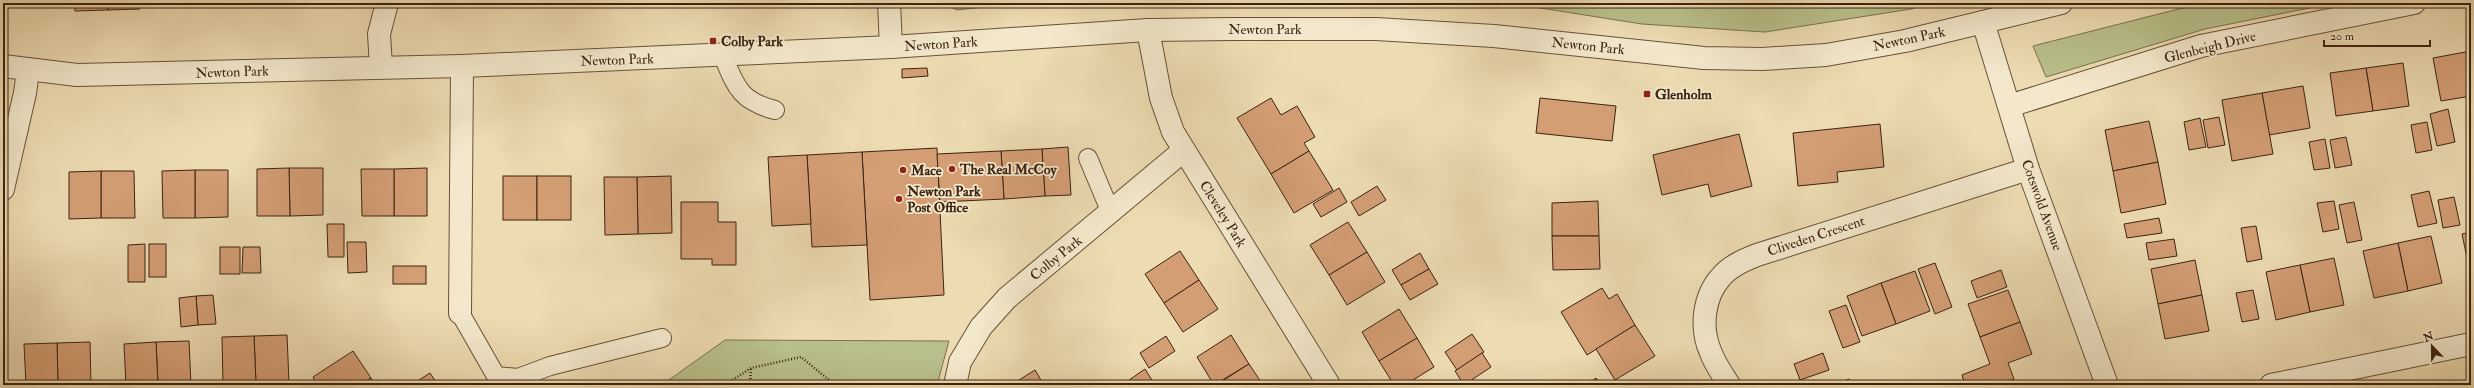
<svg xmlns="http://www.w3.org/2000/svg" width="2474" height="388" viewBox="0 0 2474 388" font-family="'IM FELL Double Pica',serif">
<style>
.green{fill:#b9c08b;stroke:#7a724e}
.building{fill:#d49e75;stroke:#3c2311}
.lines{fill:none;stroke-linecap:round;stroke-linejoin:round}
.service-casing{stroke:#685139;stroke-width:20}
.minor-casing{stroke:#685139;stroke-width:24}
.tertiary-casing{stroke:#685139;stroke-width:24}
.path{stroke:#3c2311;stroke-width:2.5;stroke-dasharray:1 2;stroke-linecap:butt}
.service{stroke:#f3e8cc;stroke-width:18}
.minor{stroke:#f3e8cc;stroke-width:22}
.tertiary{stroke:#f3e8cc;stroke-width:22}
.poi-dot{fill:#8f2418;stroke:#f3e8cc;stroke-width:1.5}
.labels{text-anchor:middle;dominant-baseline:central;stroke-width:3.5;stroke-linejoin:round;paint-order:stroke}
.street-label{font-size:14px;fill:#3c2311;stroke:#f3e8cc}
.poi-label{font-size:14px;font-weight:bold;fill:#3c2311;stroke:#f3e8cc;text-anchor:start}
</style>
<rect width="100%" height="100%" fill="#eddbb1"/>
<filter id="stains"><feTurbulence type="fractalNoise" baseFrequency=".005" numOctaves="4"/><feColorMatrix values="0 0 0 0 .2 0 0 0 0 .09 0 0 0 0 .02 0 0 0 .5 -.17"/></filter>
<radialGradient id="worn" r=".72"><stop offset=".6" stop-color="#630" stop-opacity="0"/><stop offset="1" stop-color="#630" stop-opacity=".3"/></radialGradient>
<!-- green -->
<g class="green">
<path d="M941 3H1019L957 10Z"/>
<path d="M1495 3H1932L1911 9 1765 32 1642 24 1515 4Z"/>
<path d="M2202 3H2334L2205 29 2046 77 2033 46Z"/>
<path d="M725 340 949 341 937 385H662Z"/>
</g>
<!-- building -->
<g class="building">
<path d="M75 3H107L108 10 75 11Z"/>
<path d="M107 3H140V9L108 10Z"/>
<path d="M165 3H198V4L165 5Z"/>
<path d="M2471 51V96L2441 101 2433 58Z"/>
<path d="M2403 63 2409 106 2373 111 2366 68Z"/>
<path d="M927 68 928 76 902 78V69Z"/>
<path d="M2366 68 2373 111 2336 116 2330 73Z"/>
<path d="M2303 86 2310 128 2269 135 2262 93Z"/>
<path d="M2262 93 2273 154 2232 161 2222 100Z"/>
<path d="M1271 98 1281 115 1297 106 1315 137 1304 143 1309 151 1271 174 1237 118Z"/>
<path d="M1540 98 1616 106 1612 141 1536 133Z"/>
<path d="M2448 109 2455 142 2437 146 2430 114Z"/>
<path d="M2219 117 2225 145 2208 148 2203 120Z"/>
<path d="M2200 118 2206 147 2189 150 2184 122Z"/>
<path d="M2149 121 2158 162 2113 171 2105 130Z"/>
<path d="M2427 122 2432 150 2416 153 2411 125Z"/>
<path d="M1880 124 1884 167 1837 172 1838 182 1798 186 1793 133Z"/>
<path d="M1739 134 1752 186 1711 197 1708 184 1662 195 1653 155Z"/>
<path d="M2346 137 2352 165 2335 168 2330 140Z"/>
<path d="M2325 139 2330 168 2314 170 2309 142Z"/>
<path d="M1068 147 1071 195 1045 196 1042 149Z"/>
<path d="M937 148 944 295 870 300 862 152Z"/>
<path d="M1042 149 1045 196 1004 199 1001 151Z"/>
<path d="M1001 151 1004 199 940 202 937 154Z"/>
<path d="M1309 151 1333 190 1294 213 1271 174Z"/>
<path d="M862 152 867 245 812 247 807 155Z"/>
<path d="M807 155 811 224 772 226 768 157Z"/>
<path d="M2158 162 2166 204 2121 213 2113 171Z"/>
<path d="M289 168H323V215L290 216Z"/>
<path d="M289 168 290 216H257V169Z"/>
<path d="M427 168V216H394V169Z"/>
<path d="M361 169H394V216H362Z"/>
<path d="M195 170H228V217L195 218Z"/>
<path d="M195 170V218H163L162 171Z"/>
<path d="M101 171H134L135 218H101Z"/>
<path d="M101 171V218L69 219V172Z"/>
<rect x="503" y="176" width="34" height="44"/>
<rect x="537" y="176" width="34" height="44"/>
<path d="M671 176 672 233 638 234 637 177Z"/>
<path d="M604 177H637L638 234 605 235Z"/>
<path d="M1377 186 1386 200 1359 216 1351 202Z"/>
<path d="M1339 188 1347 202 1321 217 1313 204Z"/>
<path d="M2429 191 2437 223 2418 227 2411 195Z"/>
<path d="M2454 197 2460 225 2443 228 2438 200Z"/>
<path d="M1598 201 1599 236H1552V203Z"/>
<path d="M2334 201 2339 229 2323 232 2317 203Z"/>
<path d="M681 202H718V222H736V265H712V259H681Z"/>
<path d="M2354 202 2362 240 2347 243 2339 205Z"/>
<path d="M2159 218 2162 233 2127 238 2124 224Z"/>
<path d="M1348 222 1367 252 1329 275 1310 245Z"/>
<path d="M327 224H344V257H328Z"/>
<path d="M2256 226 2262 259 2247 262 2241 228Z"/>
<path d="M2471 232V277L2462 234Z"/>
<path d="M1552 236H1599L1600 269 1553 270Z"/>
<path d="M2431 236 2442 283 2408 291 2398 243Z"/>
<path d="M2174 239 2177 256 2149 260 2146 243Z"/>
<path d="M347 242H366L367 272 348 273Z"/>
<path d="M2398 243 2408 291 2374 298 2363 251Z"/>
<path d="M145 244V282H128V245Z"/>
<rect x="149" y="244" width="17" height="33"/>
<rect x="220" y="247" width="20" height="27"/>
<path d="M243 247H260L261 273H242Z"/>
<path d="M1180 251 1199 280 1164 303 1145 274Z"/>
<path d="M1367 252 1385 282 1347 305 1329 275Z"/>
<path d="M1420 253 1429 269 1401 285 1392 270Z"/>
<path d="M2334 258 2344 305 2310 312 2300 265Z"/>
<path d="M2195 260 2202 295 2158 304 2151 269Z"/>
<path d="M1935 263 1952 307 1935 314 1918 269Z"/>
<path d="M2300 265 2310 312 2276 320 2266 272Z"/>
<rect x="393" y="266" width="33" height="18"/>
<path d="M1429 269 1438 284 1410 300 1401 285Z"/>
<path d="M2001 270 2007 287 1977 298 1971 281Z"/>
<path d="M1915 271 1930 311 1896 324 1881 283Z"/>
<path d="M1199 280 1218 309 1183 332 1164 303Z"/>
<path d="M1881 283 1896 324 1862 336 1847 296Z"/>
<path d="M1602 288 1609 299 1617 294 1635 325 1587 355 1561 312Z"/>
<path d="M2008 290 2020 322 1980 337 1968 304Z"/>
<path d="M2253 290 2259 319 2242 322 2236 293Z"/>
<path d="M213 295 216 324 198 325 196 296Z"/>
<path d="M2202 295 2209 331 2165 339 2158 304Z"/>
<path d="M196 296 198 325 181 327 179 298Z"/>
<path d="M1846 305 1860 342 1843 348 1829 311Z"/>
<path d="M1399 309 1417 338 1379 361 1362 332Z"/>
<path d="M2020 322 2032 354 2008 363 2014 379 1996 385H1965L1962 375 1990 364 1980 337Z"/>
<path d="M1635 325 1655 356 1615 380 1596 349Z"/>
<path d="M1472 334 1484 352 1457 370 1445 352Z"/>
<path d="M287 335 289 382 256 384 254 336Z"/>
<path d="M1231 335 1249 364 1214 385 1197 357Z"/>
<path d="M254 336 256 384 223 385 222 337Z"/>
<path d="M1166 336 1175 351 1149 368 1140 353Z"/>
<path d="M1417 338 1434 367 1405 385H1394L1379 361Z"/>
<path d="M189 341 191 385H158L156 342Z"/>
<path d="M90 342 91 385H58L57 343Z"/>
<path d="M156 342 158 385H126L124 344Z"/>
<path d="M57 343 58 385H26L24 344Z"/>
<path d="M353 351 371 378 360 385H318L313 377Z"/>
<path d="M1482 353 1491 367 1464 385 1455 371Z"/>
<path d="M1823 353 1829 370 1800 380 1794 364Z"/>
<path d="M1249 364 1263 385H1216Z"/>
<path d="M1145 369 1155 385H1122Z"/>
<path d="M1035 370 1044 385H1011Z"/>
<path d="M430 373 438 385H411Z"/>
<path d="M371 378 375 385H360L366 381Z"/>
<path d="M1596 378 1601 385H1586Z"/>
<path d="M1849 379 1851 385H1834Z"/>
</g>
<g class="lines">
<defs>
<g id="service">
<path d="M723 56C736 87 740 101 775 110"/>
<path d="M1088 158 1111 213"/>
<path d="M460 313 496 376 518 378 550 366 662 338"/>
</g>
<g id="minor">
<path d="M889 3 891 47"/>
<path d="M1983 22 2028 169 2107 385"/>
<path d="M1148 30 1161 98 1173 132 1329 385"/>
<path d="M381 67 379 34 387 3"/>
<path d="M2009 106 2201 46 2414 3"/>
<path d="M3 189 25 93 28 71"/>
<path d="M460 313 462 66"/>
<path d="M955 385 960 362 981 327 1007 298 1183 151"/>
<path d="M1729 385C1723 375 1715 364 1711 353 1700 329 1703 297 1721 277 1730 266 1744 260 1757 255L2028 169"/>
<path d="M2271 385 2471 344"/>
</g>
<path id="tertiary" d="M3 66 77 75 462 66 891 47 1148 30 1232 29H1376L1494 36 1704 58 1762 59 1826 55 1905 41 2061 3"/>
</defs>
<!-- service casing -->
<use href="#service" class="service-casing"/>
<!-- minor casing -->
<use href="#minor" class="minor-casing"/>
<!-- tertiary casing -->
<use href="#tertiary" class="tertiary-casing"/>
<!-- path -->
<g class="path">
<path d="M725 385 751 368 801 357 835 385"/>
<path d="M750 385 751 368"/>
</g>
<!-- service -->
<use href="#service" class="service"/>
<!-- minor -->
<use href="#minor" class="minor"/>
<!-- tertiary -->
<use href="#tertiary" class="tertiary"/>
</g>
<!-- markers -->
<g class="poi-dot">
<rect x="709" y="37" width="8" height="8" rx="2"/>
<rect x="1643" y="90" width="8" height="8" rx="2"/>
<circle cx="952" cy="169" r="4"/>
<circle cx="903" cy="170" r="4"/>
<circle cx="899" cy="199" r="4"/>
</g>
<g class="labels">
<!-- street labels -->
<g class="street-label">
<text x="1265" y="29">Newton Park</text>
<text transform="translate(1909 39) rotate(-12)">Newton Park</text>
<text transform="translate(941 44) rotate(-4)">Newton Park</text>
<text transform="translate(1588 46) rotate(6)">Newton Park</text>
<text transform="translate(2210 47) rotate(-14)">Glenbeigh Drive</text>
<text transform="translate(617 60) rotate(-2)">Newton Park</text>
<text transform="translate(232 72) rotate(-2)">Newton Park</text>
<text transform="translate(2042 205) rotate(70)">Cotswold Avenue</text>
<text transform="translate(1223 214) rotate(58)">Cleveley Park</text>
<text transform="translate(1816 236) rotate(-18)">Cliveden Crescent</text>
<text transform="translate(1056 258) rotate(-39)">Colby Park</text>
</g>
<!-- poi labels -->
<g class="poi-label">
<text x="721" y="41">Colby Park</text>
<text x="1655" y="94">Glenholm</text>
<text x="960" y="169">The Real McCoy</text>
<text x="911" y="170">Mace</text>
<text x="907" y="191">Newton Park<tspan x="907" dy="16">Post Office</tspan></text>
</g>
</g>
<!-- margin -->
<rect width="2474" height="388" fill="none" stroke="#eddbb1" stroke-width="16"/>
<rect x="4" y="4" width="2466" height="380" fill="none" stroke="#3c2311" stroke-width="2"/>
<rect x="8" y="8" width="2458" height="372" fill="none" stroke="#3c2311"/>
<!-- north arrow -->
<g transform="translate(2432 346) rotate(338)" stroke="#f3e8cc" stroke-width="3" paint-order="stroke">
<path d="M0-3L7 15L0 10L-7 15Z" fill="#3c2311"/>
<text y="-6" font-size="11" font-weight="bold" text-anchor="middle" fill="#3c2311">N</text>
</g>
<!-- scale -->
<path d="M2324 40v6h106v-6" fill="none" stroke="#3c2311" stroke-width="2"/>
<text x="2330" y="40" font-size="12" fill="#3c2311" stroke="#f3e8cc" stroke-width="3" paint-order="stroke">20 m</text>
<rect width="100%" height="100%" filter="url(#stains)"/>
<rect width="100%" height="100%" fill="url(#worn)"/>
</svg>
